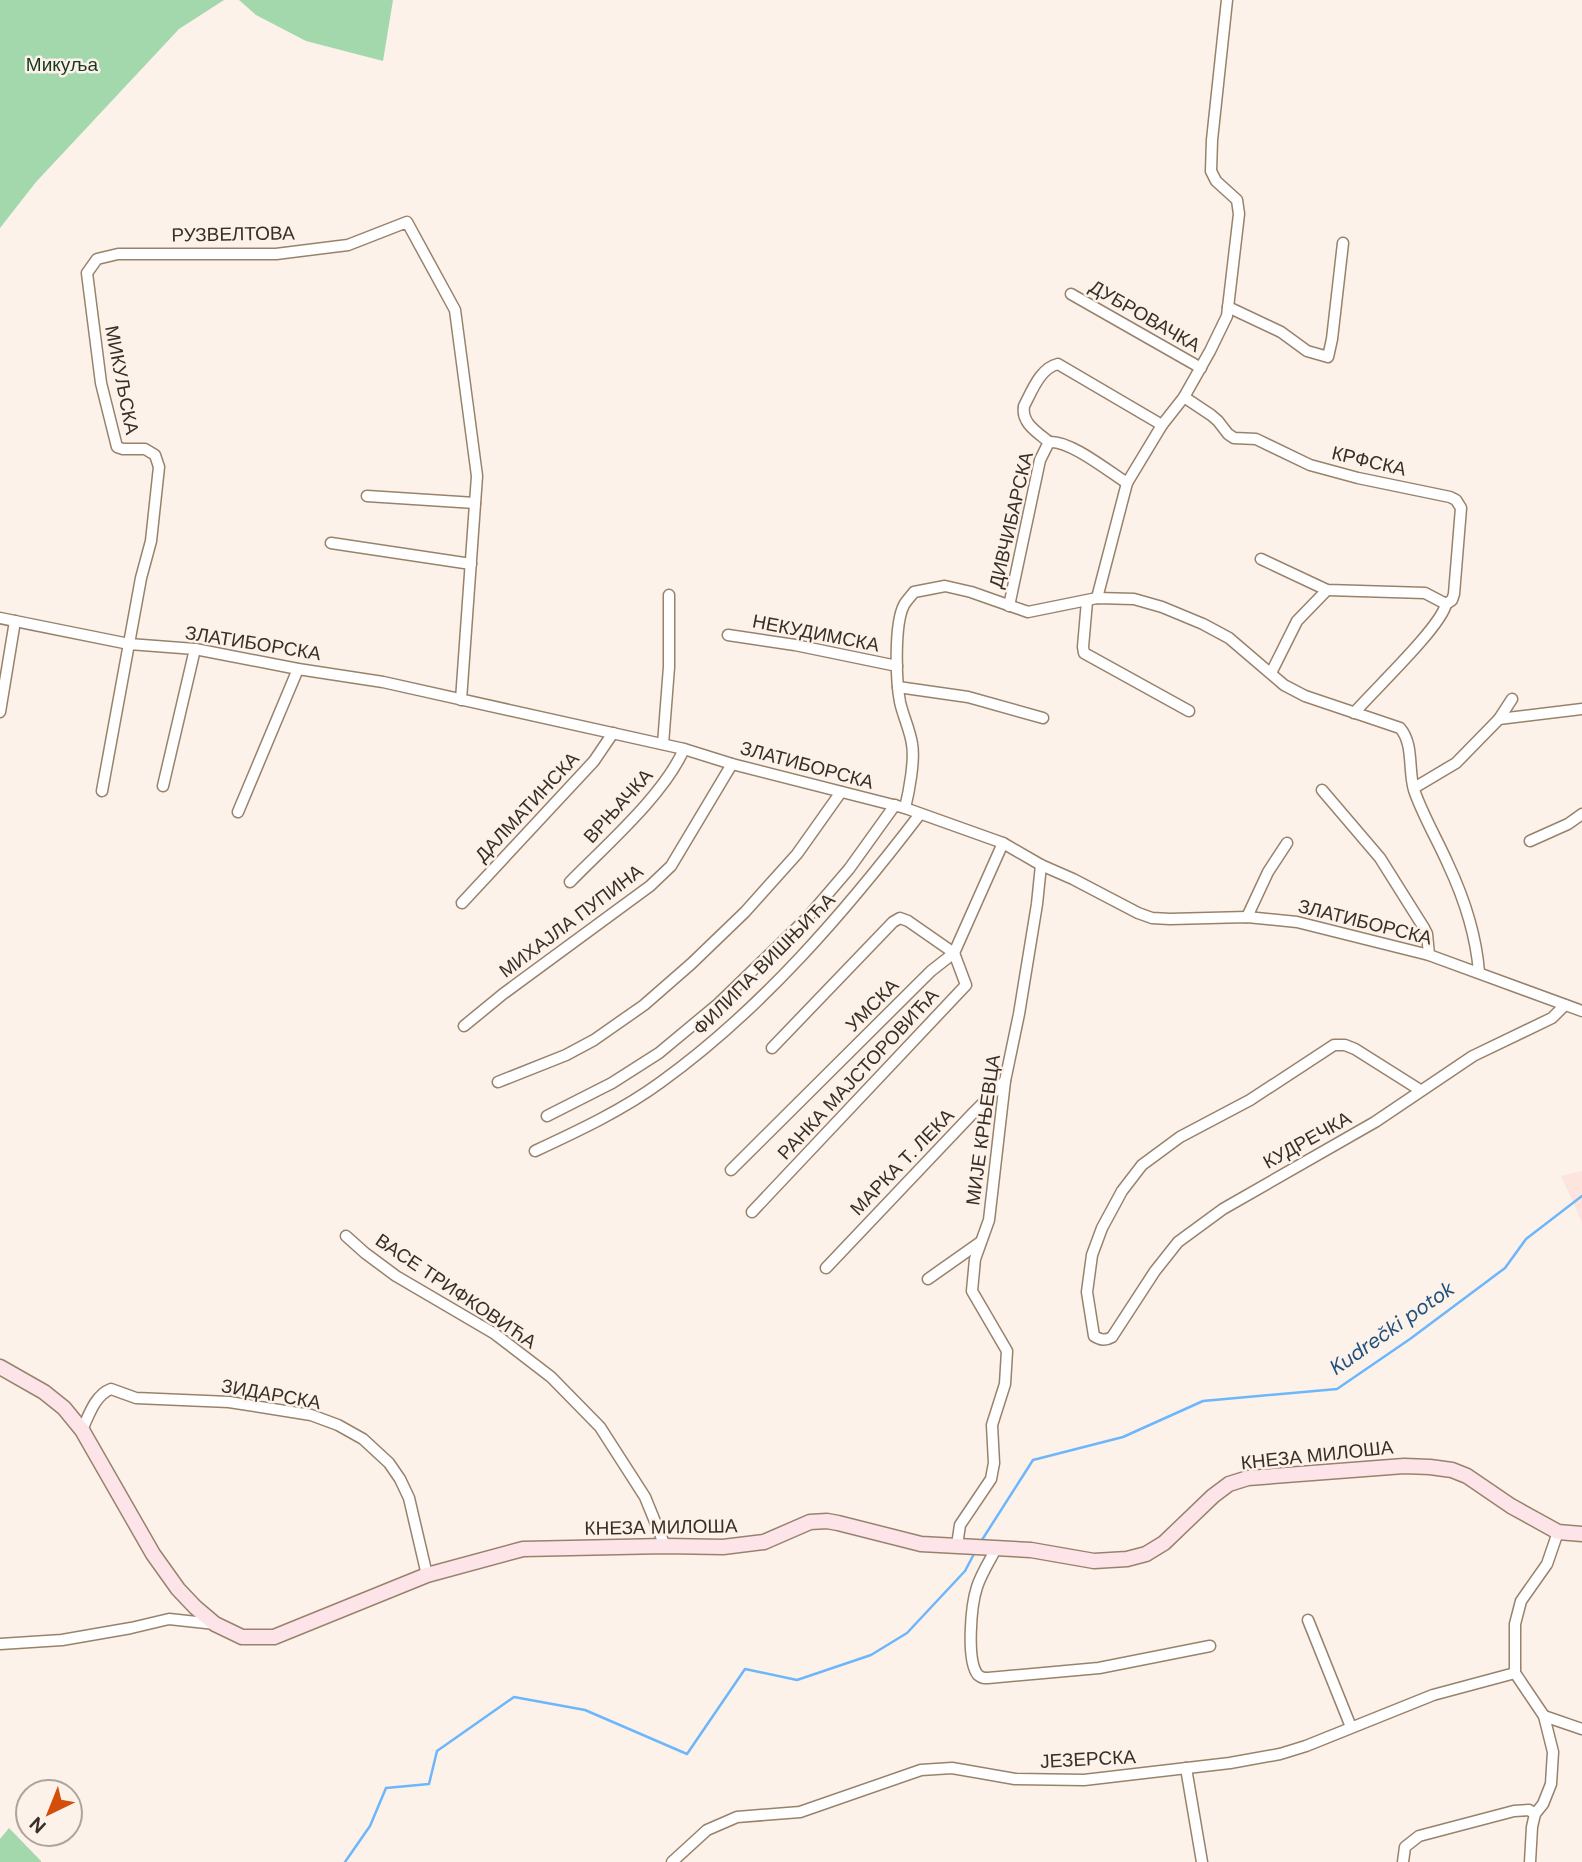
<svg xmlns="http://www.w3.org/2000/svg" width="1582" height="1862" viewBox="0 0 1582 1862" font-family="'DM Sans',sans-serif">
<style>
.medical{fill:#fde4dc}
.green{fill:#a2d8ac}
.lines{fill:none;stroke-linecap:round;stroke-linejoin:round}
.stream{stroke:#6db6fb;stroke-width:2.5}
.street-casing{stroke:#99826c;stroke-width:13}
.secondary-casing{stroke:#99826c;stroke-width:17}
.street{stroke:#fff;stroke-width:10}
.secondary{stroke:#fde4e9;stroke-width:14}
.labels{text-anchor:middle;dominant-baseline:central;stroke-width:5;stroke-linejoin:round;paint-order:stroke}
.park-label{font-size:19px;fill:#16391f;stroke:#fcf2e9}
.street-label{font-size:19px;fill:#382f26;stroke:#fcf2e9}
.water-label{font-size:21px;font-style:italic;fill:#1f517f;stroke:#fcf2e9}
</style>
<rect width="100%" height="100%" fill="#fcf2e9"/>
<!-- medical -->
<path class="medical" d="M1582 1171V1222L1561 1176Z"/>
<!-- green -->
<g class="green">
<path d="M0 0H224L179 29 36 182 0 228Z"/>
<path d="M239 0H393L383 61 306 41 256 15Z"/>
<path d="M9 1828 41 1861V1862H0V1839Z"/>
</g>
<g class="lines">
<!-- stream -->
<g class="stream">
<path d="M980 1543 1033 1460 1123 1437 1203 1401 1337 1389 1410 1339 1505 1268 1526 1239 1582 1196"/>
<path d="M345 1862 370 1826 386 1788 429 1784 437 1751 514 1697 585 1710 687 1754 745 1669 797 1680 871 1655 907 1633 965 1571 975 1552"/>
</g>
<defs>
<g id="street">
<path d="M1071 294 1201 368"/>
<path d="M1228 307 1281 332 1307 351 1328 357 1332 339 1343 243"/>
<path d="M1184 397 1211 415 1218 421 1228 434 1234 438 1256 439 1310 465 1358 478 1450 497 1456 500 1461 508 1454 594 1452 600 1446 604"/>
<path d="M1049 442C1037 432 1021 423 1024 406 1032 391 1040 368 1058 364L1162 425"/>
<path d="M1049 442C1070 440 1108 471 1127 483"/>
<path d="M367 496 475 503"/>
<path d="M331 543 471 564"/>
<path d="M1261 559 1327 590 1425 593 1446 604"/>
<path d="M1097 598 1127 483 1162 425 1184 397 1210 351 1227 316 1239 214 1237 200 1216 181 1211 171 1212 140 1227 0"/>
<path d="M1087 601 1083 647 1084 653 1189 711"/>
<path d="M1009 606 1040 460 1049 442"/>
<path d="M0 618 129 644 195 649 298 669 383 682 684 749 732 764 905 808 1003 843 1041 865 1073 879 1138 913 1152 918 1170 919 1247 917 1297 922 1429 955 1582 1011"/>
<path d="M728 635 795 645 897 666"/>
<path d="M1271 673 1297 621 1327 590"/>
<path d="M898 687 968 697 1043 718"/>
<path d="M0 712 15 621"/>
<path d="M1354 713C1373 691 1441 627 1446 604"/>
<path d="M1499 719 1582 709"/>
<path d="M663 744 669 667V595"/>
<path d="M163 786 195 649"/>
<path d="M1414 788 1456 763 1499 719 1512 699"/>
<path d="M1322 790 1380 858 1424 928 1427 934 1429 955"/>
<path d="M102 791 141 578 151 541 159 467 155 455 145 449H123L117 447 101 383 87 273 97 259 118 254H276L348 245 407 222 455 310 477 476 461 700"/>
<path d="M905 808C909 792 915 760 912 744 910 730 903 716 900 702 896 681 894 624 904 605 906 601 911 596 914 592L945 586 971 592 1028 612 1097 598 1134 599 1162 607 1203 624 1229 638 1284 685 1305 696 1400 728C1414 744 1408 770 1414 790 1423 816 1437 839 1448 864 1464 898 1476 935 1479 972"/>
<path d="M238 812 298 669"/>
<path d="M1530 841 1568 824 1582 814"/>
<path d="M570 882C606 845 664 795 684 749"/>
<path d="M462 903 594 761 613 733"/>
<path d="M1247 917 1268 872 1287 843"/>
<path d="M464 1026 503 994 650 886 671 866 732 764"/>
<path d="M498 1082 566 1055 594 1040 644 1005 691 964 745 912 797 854 841 792"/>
<path d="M1420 1090 1355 1049 1345 1045H1334L1250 1100 1180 1137 1142 1165 1122 1191 1102 1228 1092 1255 1087 1292 1094 1336C1101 1340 1105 1341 1112 1337L1155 1271 1178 1242 1223 1209 1375 1122 1473 1056 1552 1018 1565 1005"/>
<path d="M547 1116 612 1083 659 1053 718 1004 807 918 849 869 895 805"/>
<path d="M535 1151C578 1131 623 1110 661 1082 761 1010 846 911 920 814"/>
<path d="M731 1170 931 971 954 953 1003 843"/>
<path d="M752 1212 966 985 954 953 908 921 900 918 893 922 772 1048"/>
<path d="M346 1236 365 1253 396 1276 495 1334 551 1377 600 1427 645 1497 665 1546"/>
<path d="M826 1268 974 1112 1005 1081"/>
<path d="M928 1279 979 1243"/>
<path d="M82 1430C89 1415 95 1395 111 1389L136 1398 229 1402 311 1415 338 1425 363 1439 389 1463 400 1479 409 1498 427 1575"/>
<path d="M957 1545 960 1525 991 1479 994 1463 992 1425 1005 1384 1007 1351 972 1291 975 1259 989 1220 1005 1081 1019 1014 1037 904 1041 865"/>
<path d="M997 1547C990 1560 981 1574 977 1587 971 1605 966 1661 978 1675 982 1678 983 1678 988 1678L1099 1668 1210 1646"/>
<path d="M1308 1620 1351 1727"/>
<path d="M0 1644 62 1640 131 1628 169 1619 215 1624"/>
<path d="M1544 1716 1582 1729"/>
<path d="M1186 1768 1202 1862"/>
<path d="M672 1862 707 1830 737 1817 800 1812 921 1770 952 1768 1015 1779 1084 1780 1230 1763 1280 1754 1306 1746 1433 1695 1515 1673"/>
<path d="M1403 1862 1405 1847 1419 1836 1514 1811 1529 1810 1535 1814"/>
<path d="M1530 1862 1532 1827 1535 1814 1543 1804 1551 1784 1553 1752 1544 1716 1515 1673V1624L1521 1601 1547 1564 1558 1532"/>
</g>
<path id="secondary" d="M0 1367 44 1392 64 1408 82 1430 153 1554 178 1589 195 1607 215 1624 242 1637H274L427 1575 523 1549 665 1546 723 1547 764 1542 810 1522 827 1521 838 1523 921 1544 1031 1550 1094 1561 1127 1559 1146 1554 1164 1543 1213 1496 1229 1484 1248 1478 1404 1466 1430 1467 1452 1470 1467 1476 1511 1506 1558 1532 1582 1534"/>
</defs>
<!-- street casing -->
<use href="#street" class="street-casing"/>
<!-- secondary casing -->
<use href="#secondary" class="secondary-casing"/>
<!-- street -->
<use href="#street" class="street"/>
<!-- secondary -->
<use href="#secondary" class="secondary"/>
</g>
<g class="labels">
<!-- park labels -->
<g class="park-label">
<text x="62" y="64">Микуља</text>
</g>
<!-- street labels -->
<g class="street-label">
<text transform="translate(233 234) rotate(-1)">РУЗВЕЛТОВА</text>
<text transform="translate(1145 316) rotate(30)">ДУБРОВАЧКА</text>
<text transform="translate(122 380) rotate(79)">МИКУЉСКА</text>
<text transform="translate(1369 461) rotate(13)">КРФСКА</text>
<text transform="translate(1011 520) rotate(-77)">ДИВЧИБАРСКА</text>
<text transform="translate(816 633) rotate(11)">НЕКУДИМСКА</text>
<text transform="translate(253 643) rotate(9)">ЗЛАТИБОРСКА</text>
<text transform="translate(807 765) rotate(15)">ЗЛАТИБОРСКА</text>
<text transform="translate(618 806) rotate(-48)">ВРЊАЧКА</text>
<text transform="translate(527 807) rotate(-47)">ДАЛМАТИНСКА</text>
<text transform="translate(571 921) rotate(-37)">МИХАЈЛА ПУПИНА</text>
<text transform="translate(1365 922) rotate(14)">ЗЛАТИБОРСКА</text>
<text transform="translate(764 964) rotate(-45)">ФИЛИПА ВИШЊИЋА</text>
<text transform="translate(872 1005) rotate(-45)">УМСКА</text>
<text transform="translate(858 1074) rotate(-47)">РАНКА МАЈСТОРОВИЋА</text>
<text transform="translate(983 1130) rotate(-82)">МИЈЕ КРЊЕВЦА</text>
<text transform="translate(1307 1140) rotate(-29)">КУДРЕЧКА</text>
<text transform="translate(902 1162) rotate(-46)">МАРКА Т. ЛЕКА</text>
<text transform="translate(456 1291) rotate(34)">ВАСЕ ТРИФКОВИЋА</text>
<text transform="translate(271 1394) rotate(10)">ЗИДАРСКА</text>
<text transform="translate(1317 1455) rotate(-6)">КНЕЗА МИЛОША</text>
<text transform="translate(661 1527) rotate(-1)">КНЕЗА МИЛОША</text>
<text transform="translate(1088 1759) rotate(-3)">ЈЕЗЕРСКА</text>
</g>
<!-- water labels -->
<g class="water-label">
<text transform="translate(1392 1328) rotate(-35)">Kudrečki potok</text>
</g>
</g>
<!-- north arrow -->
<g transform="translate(49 1813) rotate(223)"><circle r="33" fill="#fcf2e9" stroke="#aea49b" stroke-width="2"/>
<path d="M0-5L12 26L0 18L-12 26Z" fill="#d34e0a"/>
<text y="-10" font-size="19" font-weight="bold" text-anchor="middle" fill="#382f26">N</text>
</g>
</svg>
